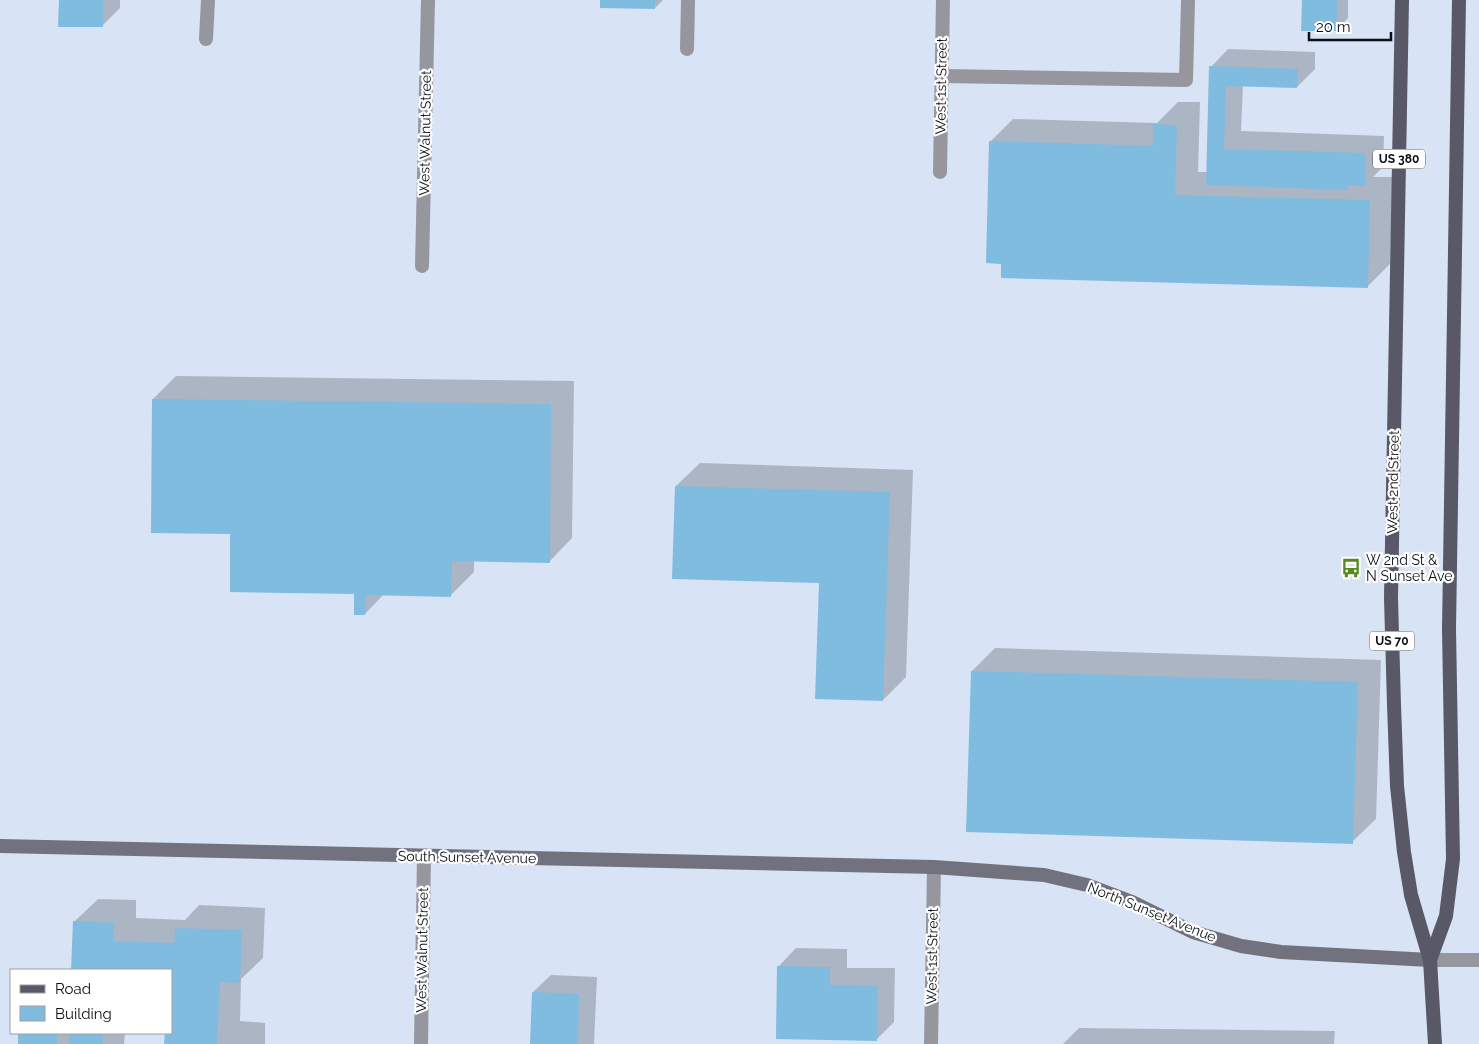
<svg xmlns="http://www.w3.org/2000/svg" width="1479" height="1044" viewBox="0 0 1479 1044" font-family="Raleway,sans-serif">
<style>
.shadow{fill:#0003}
.building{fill:#7fbce0}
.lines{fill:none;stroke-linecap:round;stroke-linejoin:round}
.service{stroke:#96969f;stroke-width:14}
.minor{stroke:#96969f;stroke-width:14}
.tertiary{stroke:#96969f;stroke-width:14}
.secondary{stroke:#72717e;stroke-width:14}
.primary{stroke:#585867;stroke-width:14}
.labels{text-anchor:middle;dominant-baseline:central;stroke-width:4.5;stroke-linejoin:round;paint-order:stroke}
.shield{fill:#fff;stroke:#54575b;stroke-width:1}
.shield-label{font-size:12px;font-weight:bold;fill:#0b0f15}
.street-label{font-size:14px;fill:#0b0f15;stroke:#fff}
.poi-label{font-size:14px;fill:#0b0f15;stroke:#fff;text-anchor:start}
</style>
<rect width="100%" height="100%" fill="#d8e3f6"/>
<!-- shadow -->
<g class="shadow">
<path d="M60 0H120V8L102 26Z"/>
<path d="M602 0H663L655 8Z"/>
<path d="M1303 0H1348V18L1336 30Z"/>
<path d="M1228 49 1315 52V69L1297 87 1243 85 1241 131 1384 136 1383 167 1373 177H1393L1390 264 1367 287 990 142 1013 119 1157 123 1178 102H1200L1198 172H1207L1211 67Z"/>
<path d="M176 376 574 381 572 538 549 562 474 560V572L451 595 384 594 365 614 355 592 231 532 153 399Z"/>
<path d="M700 463 913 470 906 677 883 700 820 582 676 486Z"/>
<path d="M995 648 1381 660 1376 819 1352 842 972 671Z"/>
<path d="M98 899 136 900V918L185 920 199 905 265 908 263 958 241 979 240 1021 265 1023V1044H166V1033H171V970H73L74 922Z"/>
<path d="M796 948 847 949V968H895L894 1022 876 1040 779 966Z"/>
<path d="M551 975 597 977 594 1044H531L533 992Z"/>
<path d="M1079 1028 1335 1031 1334 1044H1063Z"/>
<path d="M19 1033H125L124 1044H19Z"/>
</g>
<!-- building -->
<g class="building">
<path d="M59 0H103V27H58Z"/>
<path d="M600 0H655V9L600 8Z"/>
<path d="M1302 0H1337V31H1301Z"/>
<path d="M1209 66 1298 69 1297 88 1226 86 1224 149 1366 153 1365 186 1348 185V190L1206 185Z"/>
<path d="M1153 124 1177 125 1175 195 1370 200 1368 288 1001 278V264L986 263 989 141 1153 146Z"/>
<path d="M152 399 551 404 550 563 452 561 451 597 366 595 365 615H354V594L230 592V534L151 533Z"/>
<path d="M675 486 890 492 883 701 815 699 819 583 672 579Z"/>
<path d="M971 671 1358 682 1353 844 966 832Z"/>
<path d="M73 921 114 923 113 941 174 943 175 928 242 930 240 983 220 982 217 1044H164L165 1033H171V970H71Z"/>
<path d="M777 966 830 967V985L878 986 877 1041 776 1039Z"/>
<path d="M532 992 579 994 578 1044H530Z"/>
<rect x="18" y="1033" width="39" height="11"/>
<rect x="69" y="1033" width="34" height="11"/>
</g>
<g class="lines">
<!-- service -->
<g class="service">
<path d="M206 39 208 0"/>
<path d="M687 49 688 0"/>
<path d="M942 76 1186 80 1188 0"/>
</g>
<!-- minor -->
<g class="minor">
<path d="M940 172 943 0"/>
<path d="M422 266 428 0"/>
<path d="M421 1044 424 856"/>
<path d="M931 1044 934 867"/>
</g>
<!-- tertiary -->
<path class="tertiary" d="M1430 960H1479"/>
<!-- secondary -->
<path class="secondary" d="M0 846 934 867 1044 875 1087 885 1132 902 1193 932 1241 946 1281 952 1430 960"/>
<!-- primary -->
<g class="primary">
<path d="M1402 0 1391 598 1394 705 1397 786 1404 852 1411 895 1430 960 1435 1044"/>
<path d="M1430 960 1446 916 1453 859 1449 629 1459 0"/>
</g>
</g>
<!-- icons -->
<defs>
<symbol id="bus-bare" viewBox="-9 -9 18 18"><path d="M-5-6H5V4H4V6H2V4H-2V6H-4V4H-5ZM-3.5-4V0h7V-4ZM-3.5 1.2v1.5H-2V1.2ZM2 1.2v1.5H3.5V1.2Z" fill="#568920" stroke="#fff" stroke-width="2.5" paint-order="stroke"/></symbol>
</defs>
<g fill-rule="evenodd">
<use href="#bus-bare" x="1337" y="554" width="28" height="28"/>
</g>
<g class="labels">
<!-- shield labels -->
<g class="shield">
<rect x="1373" y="149.5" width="52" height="19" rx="4"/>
<rect x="1369.5" y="631.5" width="45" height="19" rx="4"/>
</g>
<g class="shield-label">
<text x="1399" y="159">US 380</text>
<text x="1392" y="641">US 70</text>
</g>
<!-- street labels -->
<g class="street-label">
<text transform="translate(941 86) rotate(-89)">West 1st Street</text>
<text transform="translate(425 133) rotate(-89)">West Walnut Street</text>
<text transform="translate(1393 482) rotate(-89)">West 2nd Street</text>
<text transform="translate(467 857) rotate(1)">South Sunset Avenue</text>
<text transform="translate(1152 912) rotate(22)">North Sunset Avenue</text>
<text transform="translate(422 950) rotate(-89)">West Walnut Street</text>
<text transform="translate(932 956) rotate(-89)">West 1st Street</text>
</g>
<!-- poi labels -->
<g class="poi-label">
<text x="1366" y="560">W 2nd St &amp;<tspan x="1366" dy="16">N Sunset Ave</tspan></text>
</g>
</g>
<!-- legend -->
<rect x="10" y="969" width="162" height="65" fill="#ffffff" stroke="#9d9fa1"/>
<rect x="20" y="985" width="25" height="8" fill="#585867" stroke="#9d9fa1"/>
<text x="55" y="994" font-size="15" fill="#0b0f15">Road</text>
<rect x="20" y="1006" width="25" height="15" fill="#7fbce0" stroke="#9d9fa1"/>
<text x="55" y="1019" font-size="15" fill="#0b0f15">Building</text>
<!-- scale -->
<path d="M1309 32v8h82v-8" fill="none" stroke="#0b0f15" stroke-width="2.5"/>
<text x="1316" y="32" font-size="15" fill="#0b0f15" stroke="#ffffff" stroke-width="4" paint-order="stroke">20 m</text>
</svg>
